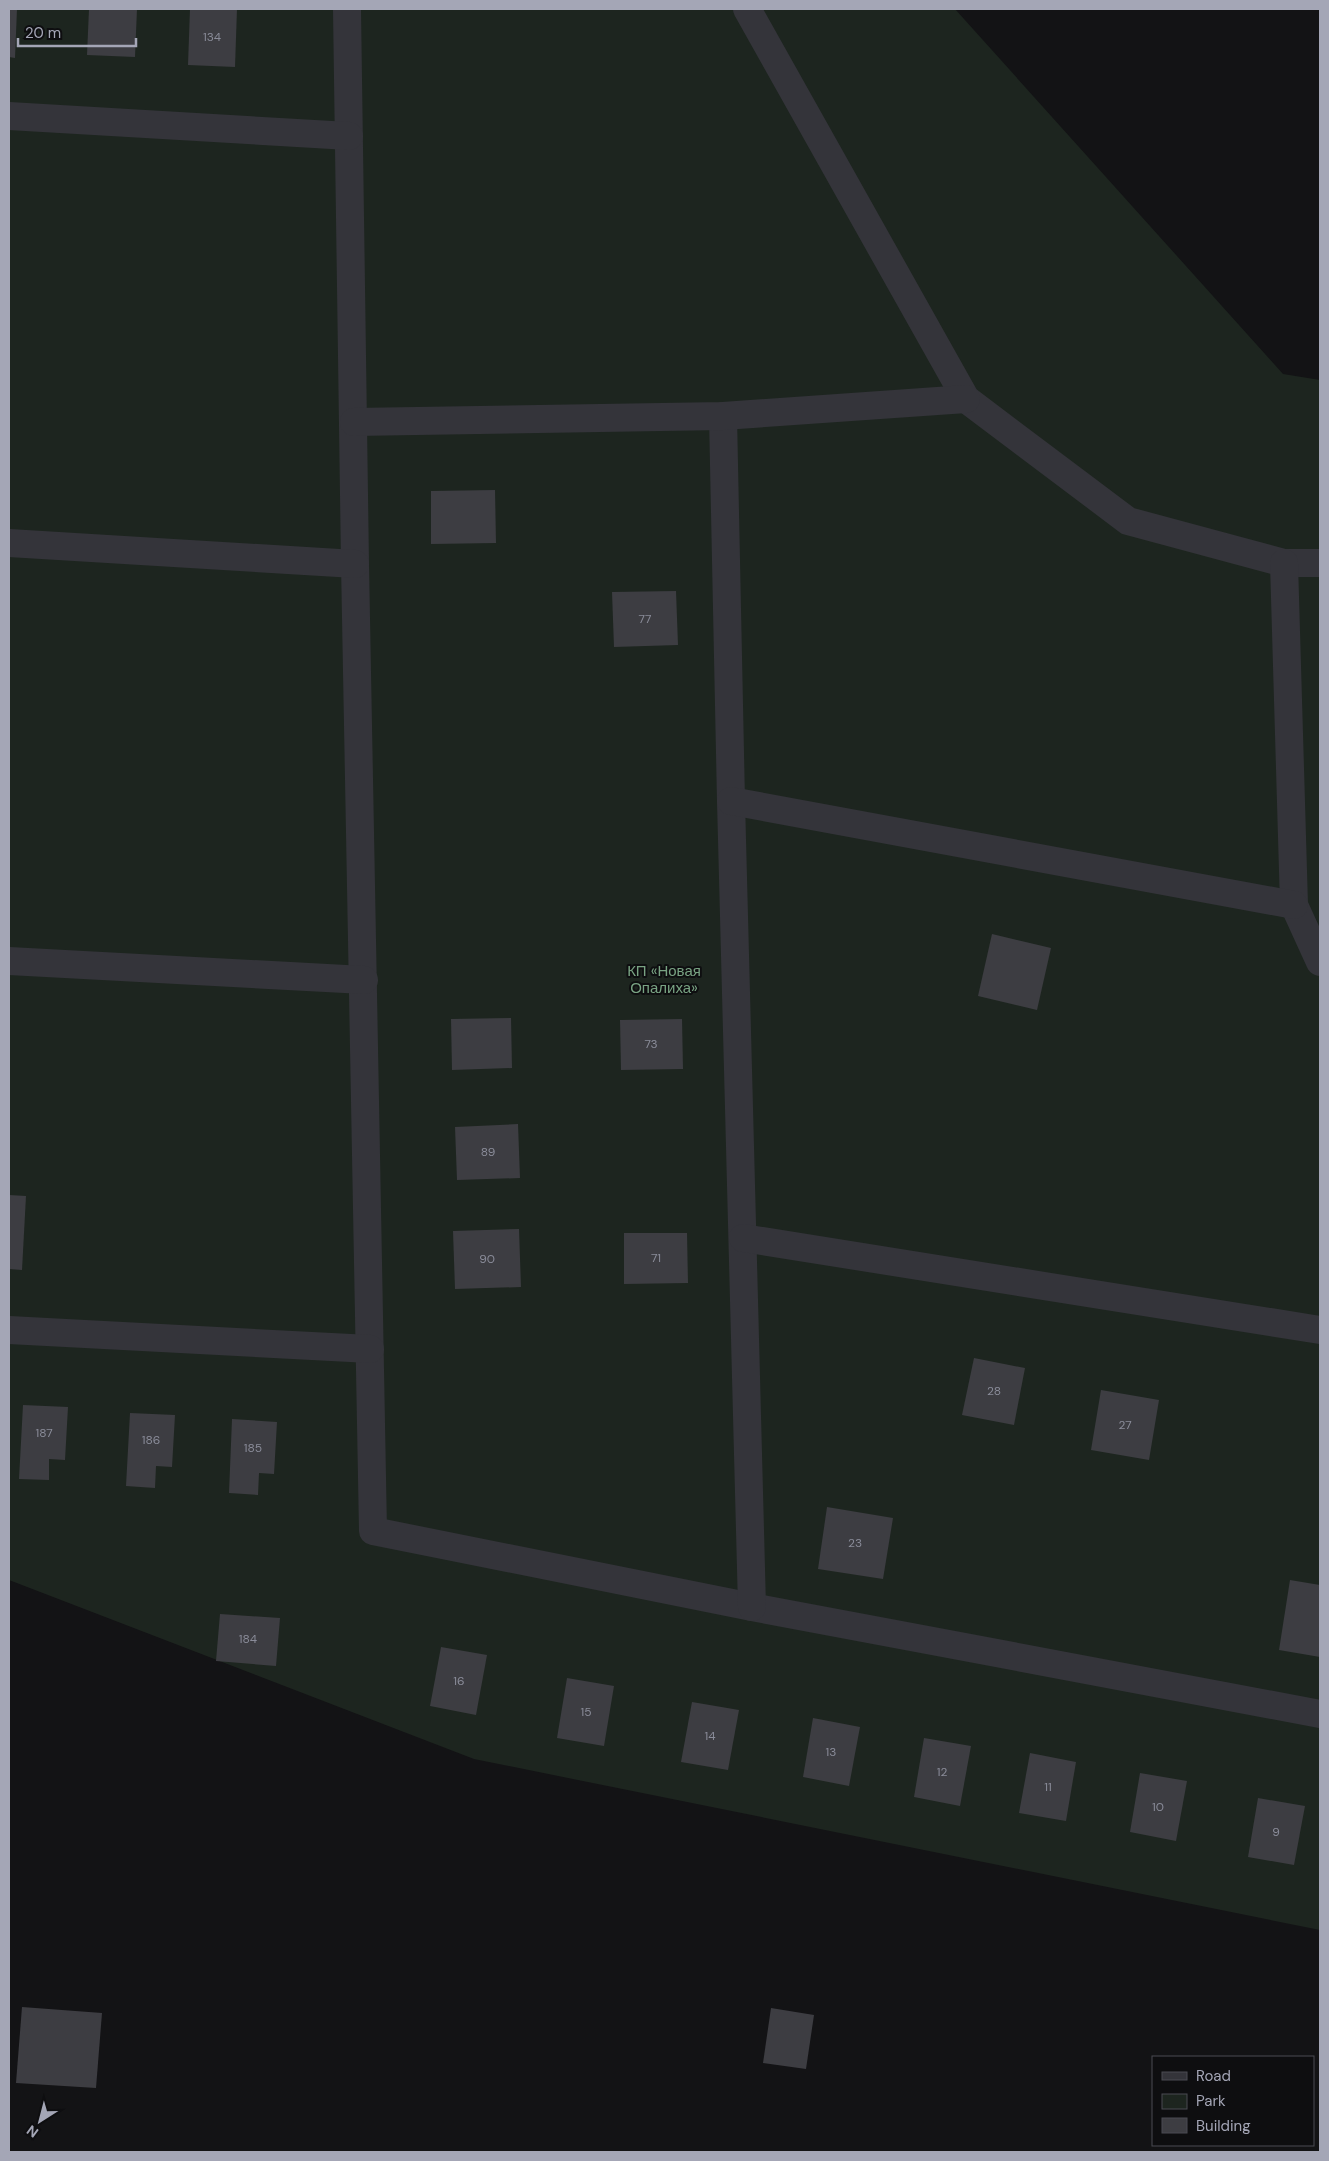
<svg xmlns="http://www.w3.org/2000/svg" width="1329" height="2161" viewBox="0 0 1329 2161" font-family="'DM Sans',sans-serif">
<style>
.green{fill:#1d251f}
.building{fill:#3d3d42}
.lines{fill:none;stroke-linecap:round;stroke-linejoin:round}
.minor{stroke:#34343a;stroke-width:28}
.labels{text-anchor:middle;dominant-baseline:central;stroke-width:4;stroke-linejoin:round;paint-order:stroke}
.number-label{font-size:12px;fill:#8a8c99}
.park-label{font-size:15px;fill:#79a383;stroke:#0e0e10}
</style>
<rect width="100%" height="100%" fill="#131315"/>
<!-- green -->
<path class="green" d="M9 9H955L1283 374 1320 380V1930L474 1759 9 1580Z"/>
<!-- building -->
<g class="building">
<path d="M9 9H17L15 58 9 57Z"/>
<path d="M89 9H137L135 57 87 55Z"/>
<path d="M190 9H237L235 67 188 65Z"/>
<path d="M495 490 496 543 431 544V491Z"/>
<path d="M676 591 678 645 614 647 612 592Z"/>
<path d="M992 934 1051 948 1037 1010 978 996Z"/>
<path d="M511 1018 512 1068 452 1070 451 1019Z"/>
<path d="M682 1019 683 1069 621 1070 620 1020Z"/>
<path d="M518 1124 520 1178 457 1180 455 1127Z"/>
<path d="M9 1195 26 1196 22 1270 9 1269Z"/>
<path d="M519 1229 521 1287 455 1289 453 1231Z"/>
<path d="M624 1233H687L688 1283 624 1284Z"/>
<path d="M974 1358 1025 1368 1014 1425 962 1415Z"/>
<path d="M1101 1390 1159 1400 1149 1460 1091 1450Z"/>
<path d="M23 1405 68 1407 65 1460 49 1459V1480L19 1479Z"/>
<path d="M130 1413 175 1415 172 1467 156 1466 155 1488 126 1486Z"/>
<path d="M232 1419 277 1422 274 1474 259 1473 258 1495 229 1493Z"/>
<path d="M827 1507 893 1518 883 1579 818 1569Z"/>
<path d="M1290 1580 1320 1585V1657L1279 1650Z"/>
<path d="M220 1614 280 1618 276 1666 216 1661Z"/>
<path d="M441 1647 487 1655 476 1715 430 1706Z"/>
<path d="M567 1678 614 1686 604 1746 557 1738Z"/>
<path d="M692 1702 739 1710 728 1770 681 1762Z"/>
<path d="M813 1718 860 1727 849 1786 803 1777Z"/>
<path d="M924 1738 971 1746 960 1806 914 1797Z"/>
<path d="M1030 1753 1076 1762 1066 1821 1019 1813Z"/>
<path d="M1140 1773 1187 1781 1176 1841 1130 1832Z"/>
<path d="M1258 1798 1305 1806 1294 1865 1248 1857Z"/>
<path d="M22 2007 102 2013 96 2088 16 2083Z"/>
<path d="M771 2008 814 2015 806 2069 763 2063Z"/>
</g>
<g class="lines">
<!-- minor -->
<g class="minor">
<path d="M347 9 355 564 373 1531 752 1607 1320 1714"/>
<path d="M747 9 966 399 1128 521 1284 563H1320"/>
<path d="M9 116 349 136"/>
<path d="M723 416 731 801 752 1607"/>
<path d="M354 422 723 416 966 399"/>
<path d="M9 543 355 564"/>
<path d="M1284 563 1294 905 1320 962"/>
<path d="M731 801 1294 905"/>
<path d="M9 961 364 980"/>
<path d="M743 1238 1320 1330"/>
<path d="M9 1330 370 1349"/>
</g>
</g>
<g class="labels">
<!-- number labels -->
<g class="number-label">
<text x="212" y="37">134</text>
<text x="645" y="619">77</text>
<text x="651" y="1044">73</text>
<text x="488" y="1152">89</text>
<text x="656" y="1258">71</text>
<text x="487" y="1259">90</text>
<text x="994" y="1391">28</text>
<text x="1125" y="1425">27</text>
<text x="44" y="1433">187</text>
<text x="151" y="1440">186</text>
<text x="253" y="1448">185</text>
<text x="855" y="1543">23</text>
<text x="248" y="1639">184</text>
<text x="459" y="1681">16</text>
<text x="586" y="1712">15</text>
<text x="710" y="1736">14</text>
<text x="831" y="1752">13</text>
<text x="942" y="1772">12</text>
<text x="1048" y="1787">11</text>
<text x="1158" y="1807">10</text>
<text x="1276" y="1832">9</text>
</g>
<!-- park labels -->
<g class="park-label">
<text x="664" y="971">КП «Новая<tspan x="664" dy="17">Опалиха»</tspan></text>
</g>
</g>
<!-- border -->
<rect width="1329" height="2161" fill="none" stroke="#a4a6b6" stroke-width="20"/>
<!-- legend -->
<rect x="1152" y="2056" width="162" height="90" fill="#0e0e10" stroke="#4a4b52"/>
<rect x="1162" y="2072" width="25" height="8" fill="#34343a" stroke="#4a4b52"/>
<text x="1196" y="2081" font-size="15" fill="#a4a6b6">Road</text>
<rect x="1162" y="2094" width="25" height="15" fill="#1d251f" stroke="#4a4b52"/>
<text x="1196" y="2106" font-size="15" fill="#a4a6b6">Park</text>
<rect x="1162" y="2118" width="25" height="15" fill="#3d3d42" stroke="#4a4b52"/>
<text x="1196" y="2131" font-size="15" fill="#a4a6b6">Building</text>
<!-- north arrow -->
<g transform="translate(40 2121) rotate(216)" stroke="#0e0e10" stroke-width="4" paint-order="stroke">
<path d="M0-4L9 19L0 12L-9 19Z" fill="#a4a6b6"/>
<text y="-8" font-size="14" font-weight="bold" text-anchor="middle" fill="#a4a6b6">N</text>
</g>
<!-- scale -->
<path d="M18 38v8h118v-8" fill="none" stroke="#a4a6b6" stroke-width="2.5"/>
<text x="25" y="38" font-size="15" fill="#a4a6b6" stroke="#0e0e10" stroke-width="4" paint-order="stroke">20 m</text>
</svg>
